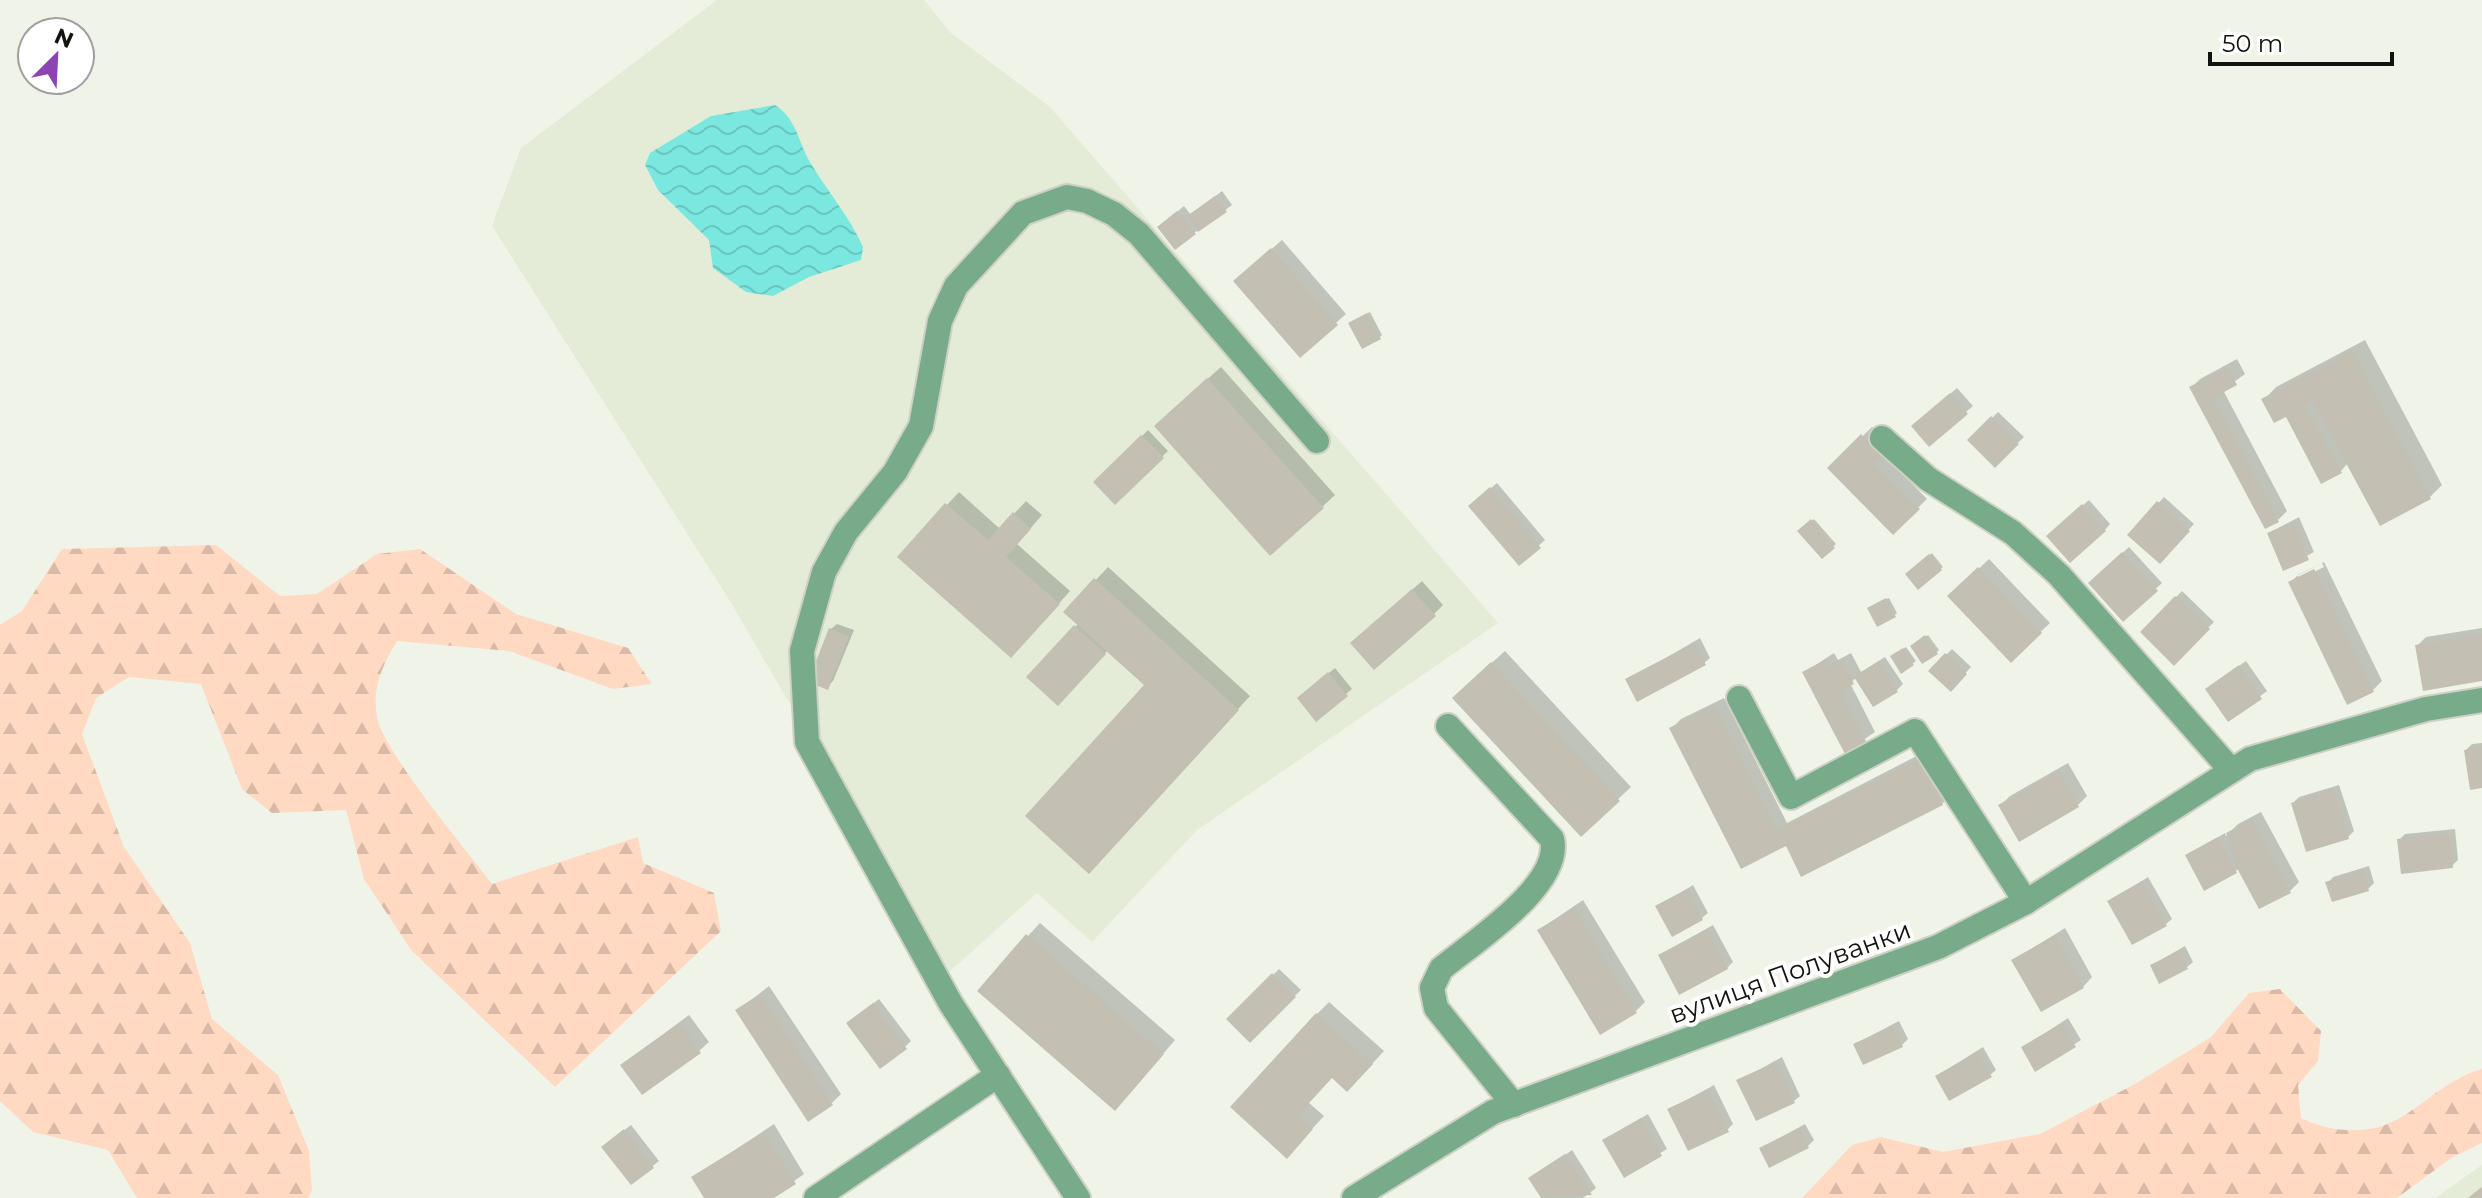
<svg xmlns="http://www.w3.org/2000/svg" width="2482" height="1198" viewBox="0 0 2482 1198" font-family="Montserrat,sans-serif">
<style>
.built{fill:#e4ebd7}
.forest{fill:url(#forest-firs)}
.water{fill:url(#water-waves)}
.shadow{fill:#0003;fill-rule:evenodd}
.building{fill:#c3bfb3}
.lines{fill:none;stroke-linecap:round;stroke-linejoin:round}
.minor-casing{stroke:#ccd0c5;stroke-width:28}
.minor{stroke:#78ab89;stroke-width:24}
.labels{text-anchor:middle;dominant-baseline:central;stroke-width:8;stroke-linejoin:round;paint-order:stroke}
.street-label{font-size:26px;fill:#12130f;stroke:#fff}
</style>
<defs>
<pattern id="forest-firs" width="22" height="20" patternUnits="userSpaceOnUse" patternTransform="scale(2)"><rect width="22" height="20" fill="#ffd9c2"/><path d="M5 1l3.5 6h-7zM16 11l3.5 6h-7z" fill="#dab9a6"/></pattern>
<pattern id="water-waves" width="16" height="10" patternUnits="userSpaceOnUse" patternTransform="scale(2)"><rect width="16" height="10" fill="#7be8e0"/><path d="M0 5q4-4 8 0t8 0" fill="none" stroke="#69c6bf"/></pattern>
</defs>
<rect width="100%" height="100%" fill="#f0f4e8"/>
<!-- built -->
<g class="built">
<path d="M717 0H924L951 33 1050 107 1498 623 1197 830 1092 942 1037 893 947 974 730 601 492 226 521 148Z"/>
<path d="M2482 1165V1198H2435Z"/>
</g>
<!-- forest -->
<g class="forest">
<path d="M216 545 280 596 317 594 377 554 420 549 516 614 628 648 652 684 613 689 509 651 397 641C382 666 372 687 377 717 382 750 468 852 492 884L638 837 643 863 714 893 721 931 555 1087 412 951 364 879 346 810 272 813 242 789 201 684 129 677 96 698 82 734 124 847 190 943 212 1019 278 1075 309 1151 312 1190 308 1198H137L108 1150 33 1132 0 1101V625L22 611 62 549Z"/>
<path d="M2280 989 2321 1031 2318 1061 2298 1085 2301 1118C2325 1130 2358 1135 2385 1125 2418 1113 2442 1080 2482 1069V1143L2451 1158 2397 1198H1802L1852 1145 1881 1137 1943 1152 2040 1134 2135 1084 2211 1037 2249 993Z"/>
</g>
<!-- water -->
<path class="water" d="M775 105C797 119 798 142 810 162 827 191 850 217 863 247L861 260 809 277 773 296 746 292 713 268 709 240 658 190 645 165 650 153 711 116Z"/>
<!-- shadow -->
<g class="shadow">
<path d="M1222 191 1232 205 1194 233 1166 221 1184 206 1191 215Z"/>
<path d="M1282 240 1346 314 1300 355 1245 272Z"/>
<path d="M1370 312 1382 335 1380 337 1353 321Z"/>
<path d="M2365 340 2442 485 2430 497 2348 463 2341 471 2294 410 2264 400 2276 387Z"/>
<path d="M2237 359 2245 374 2223 390 2287 511 2278 520 2191 388 2200 379Z"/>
<path d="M1221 367 1335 495 1322 507 1169 413Z"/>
<path d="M1957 388 1973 406 1929 444 1920 420Z"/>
<path d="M1998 412 2024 437 1995 465 1970 440Z"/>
<path d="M1872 427 1890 446 1882 453 1927 499 1893 532 1830 468Z"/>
<path d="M1148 430 1168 451 1115 503 1095 482Z"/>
<path d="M1497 483 1545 540 1519 563 1477 500Z"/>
<path d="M959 492 1000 529 1026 501 1042 515 1017 544 1070 591 1024 643 900 556Z"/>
<path d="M2164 497 2194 524 2160 561 2130 534Z"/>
<path d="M2089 500 2110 524 2105 530H2054Z"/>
<path d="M2299 517 2314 552 2284 568 2269 533Z"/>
<path d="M1814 519 1836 544 1822 556 1800 531Z"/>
<path d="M2129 547 2162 583 2123 619 2090 583Z"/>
<path d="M1932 553 1943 567 1918 587 1907 574Z"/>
<path d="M1989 559 2050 623 2011 660 1950 596Z"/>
<path d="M2324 562 2382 681 2373 690 2290 583 2299 574ZM2322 563 2324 567 2298 580V575Z"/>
<path d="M1108 567 1250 696 1101 859 1147 685 1108 650 1058 703 1029 676 1079 623 1066 612Z"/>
<path d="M1422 581 1443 605 1434 614 1362 634Z"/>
<path d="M2182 591 2214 622 2174 663 2142 632Z"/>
<path d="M1889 598 1897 613 1895 615 1872 606Z"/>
<path d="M837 624 854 630 833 681 827 687 831 629Z"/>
<path d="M2482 628V679L2417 646 2426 637Z"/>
<path d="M1928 635 1939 650 1936 653 1915 644Z"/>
<path d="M1700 638 1710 658 1704 663 1628 680Z"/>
<path d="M1906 647 1916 661 1902 671 1895 654Z"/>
<path d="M1952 649 1971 667 1951 689 1931 670Z"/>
<path d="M1505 651 1631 787 1581 834 1467 685Z"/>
<path d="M1834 653 1838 660 1851 653 1861 672 1885 657 1903 684 1897 690 1856 678 1850 683 1875 732 1846 752 1805 672Z"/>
<path d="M2246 661 2267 691 2228 720 2207 689Z"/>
<path d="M1335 668 1352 689 1346 694 1305 693Z"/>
<path d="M1724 698 1787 823 1932 748 1954 791 1942 804 1787 844 1672 728 1681 719Z"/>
<path d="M2482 743V786L2466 750 2472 744Z"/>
<path d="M2068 763 2087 796 2078 805 2020 839 2001 805 2010 796Z"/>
<path d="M2339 785 2354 831 2348 837 2293 803 2299 797Z"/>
<path d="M2261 812 2299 882 2290 891 2239 868 2236 871 2187 855 2225 833 2226 836 2238 824Z"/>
<path d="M2455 829 2458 860 2452 866 2399 840 2405 834Z"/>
<path d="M2369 866 2374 883 2368 889 2328 883 2333 877Z"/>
<path d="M2148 877 2172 919 2166 924 2110 901Z"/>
<path d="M1693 885 1708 913 1702 918 1658 907Z"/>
<path d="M1583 900 1645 1002 1636 1011 1539 930Z"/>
<path d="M1040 923 1175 1040 1127 1096 1028 936Z"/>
<path d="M1713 925 1733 962 1727 968 1660 955Z"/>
<path d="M2065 928 2092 977 2083 987 2041 1010 2014 960Z"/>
<path d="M2185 946 2193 962 2187 967 2152 965Z"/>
<path d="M1279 969 1301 990 1250 1040 1229 1019Z"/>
<path d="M769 986 841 1094 832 1103 737 1011Z"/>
<path d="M879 999 911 1041 905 1047 854 1018Z"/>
<path d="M1329 1002 1384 1051 1360 1077 1332 1076 1308 1102 1324 1116 1287 1156 1317 1014Z"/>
<path d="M689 1015 709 1042 699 1051 622 1065Z"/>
<path d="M2068 1018 2081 1040 2036 1069 2023 1048Z"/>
<path d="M1899 1021 1908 1039 1902 1045 1855 1044Z"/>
<path d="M1983 1047 1996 1070 1990 1075 1937 1076Z"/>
<path d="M1782 1057 1800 1096 1794 1101 1739 1081Z"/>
<path d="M1714 1085 1733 1124 1727 1130 1670 1109Z"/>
<path d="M1648 1114 1667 1149 1624 1175 1605 1140Z"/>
<path d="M774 1124 804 1174 770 1198H707L694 1177Z"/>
<path d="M1805 1124 1814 1140 1808 1146 1762 1148Z"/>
<path d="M631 1125 659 1161 632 1182 610 1141Z"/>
<path d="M1572 1150 1596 1188 1583 1198H1543L1531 1179Z"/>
</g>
<!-- building -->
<g class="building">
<path d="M1215 196 1227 212 1198 232 1187 216Z"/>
<path d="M1177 211 1196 234 1175 250 1157 227Z"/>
<path d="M1271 248 1338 325 1300 358 1233 281Z"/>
<path d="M1367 313 1381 339 1362 349 1348 323Z"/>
<path d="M2352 351 2431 499 2380 526 2313 402 2306 406 2342 473 2321 484 2286 417 2274 423 2261 399Z"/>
<path d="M2227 367 2237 385 2213 398 2279 522 2265 529 2189 387Z"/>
<path d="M1207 378 1324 508 1270 556 1154 426Z"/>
<path d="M1950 393 1968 414 1929 447 1911 426Z"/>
<path d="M1991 416 2019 444 1995 468 1967 440Z"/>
<path d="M1861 434 1882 456 1875 464 1920 509 1893 535 1827 468Z"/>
<path d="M1141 435 1164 458 1115 505 1093 482Z"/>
<path d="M1490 487 1541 548 1519 566 1468 506Z"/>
<path d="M2157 501 2190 531 2160 564 2127 535Z"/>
<path d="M945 503 988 540 1013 512 1031 529 1006 557 1060 604 1011 658 897 557Z"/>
<path d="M2082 504 2106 531 2070 563 2046 536Z"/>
<path d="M1811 519 1835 548 1822 559 1797 531Z"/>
<path d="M2293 522 2309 560 2283 571 2267 533Z"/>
<path d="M2122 552 2158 591 2123 622 2088 583Z"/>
<path d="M1929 554 1942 570 1918 590 1905 574Z"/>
<path d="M1978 567 2042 633 2011 663 1947 596Z"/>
<path d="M2314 569 2374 692 2347 705 2288 582Z"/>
<path d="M1094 578 1239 710 1089 874 1025 816 1144 685 1063 612Z"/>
<path d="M1412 589 1436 616 1374 670 1350 643Z"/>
<path d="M2175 596 2210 629 2174 666 2140 632Z"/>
<path d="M1886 598 1896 617 1877 627 1867 608Z"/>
<path d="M1074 625 1106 654 1058 706 1026 677Z"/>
<path d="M829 628 849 636 828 690 808 682Z"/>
<path d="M2482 634V681L2423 691 2415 645Z"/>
<path d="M1925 635 1938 654 1922 664 1910 646Z"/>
<path d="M1694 643 1706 665 1637 702 1625 679Z"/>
<path d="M1903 648 1914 665 1901 674 1890 656Z"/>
<path d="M1945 653 1967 674 1951 692 1928 671Z"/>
<path d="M1825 660 1828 668 1842 661 1854 684 1840 691 1867 743 1845 754 1802 672Z"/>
<path d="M1879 661 1898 692 1873 707 1854 677Z"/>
<path d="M1491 662 1620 801 1581 837 1452 698Z"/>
<path d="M2239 665 2262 699 2228 722 2205 689Z"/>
<path d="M1328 672 1348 696 1316 722 1297 698Z"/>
<path d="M1714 705 1777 830 1919 759 1943 805 1801 877 1786 846 1741 869 1669 728Z"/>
<path d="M2482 747V788L2470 790 2464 750Z"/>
<path d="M2058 771 2079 807 2019 842 1998 805Z"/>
<path d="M2333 789 2349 839 2306 852 2291 803Z"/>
<path d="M2252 819 2291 893 2259 909 2232 859 2235 857 2230 848 2233 846 2226 833Z"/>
<path d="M2449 833 2453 868 2401 874 2397 839Z"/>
<path d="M2218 837 2237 873 2204 891 2185 855Z"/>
<path d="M2363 870 2369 891 2332 902 2325 882Z"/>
<path d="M2142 881 2167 926 2132 945 2107 901Z"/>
<path d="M1687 889 1703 920 1672 937 1655 906Z"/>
<path d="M1574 908 1637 1013 1600 1035 1537 930Z"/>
<path d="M1707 929 1728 969 1679 995 1658 955Z"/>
<path d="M1026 934 1164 1054 1115 1111 977 991Z"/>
<path d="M2055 935 2084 988 2041 1012 2011 960Z"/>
<path d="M2179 951 2188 969 2159 984 2150 965Z"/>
<path d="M1272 973 1296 997 1250 1043 1226 1019Z"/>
<path d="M760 994 833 1105 808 1122 735 1010Z"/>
<path d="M873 1003 907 1049 880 1069 846 1023Z"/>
<path d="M1316 1013 1373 1064 1347 1092 1332 1078 1298 1115 1313 1129 1287 1159 1230 1107Z"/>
<path d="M679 1023 701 1053 642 1095 620 1065Z"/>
<path d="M2062 1023 2076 1047 2035 1072 2021 1047Z"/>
<path d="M1893 1026 1903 1047 1863 1065 1853 1044Z"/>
<path d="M1977 1052 1992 1077 1949 1101 1935 1076Z"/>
<path d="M1776 1062 1795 1103 1756 1121 1736 1080Z"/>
<path d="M1708 1090 1729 1132 1688 1151 1667 1109Z"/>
<path d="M1641 1118 1662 1156 1624 1178 1602 1140Z"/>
<path d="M1799 1128 1809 1148 1769 1168 1759 1148Z"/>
<path d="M624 1129 654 1168 631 1185 601 1147Z"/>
<path d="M764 1132 796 1184 774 1198H704L691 1177Z"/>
<path d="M1565 1154 1592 1195 1541 1198 1528 1178Z"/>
<path d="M2482 1187V1198H2468Z"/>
</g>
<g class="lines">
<defs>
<g id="minor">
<path d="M1882 438 1928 479 2013 533 2059 575 2230 769"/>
<path d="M1739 698 1791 797 1915 731 2026 902"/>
<path d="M1448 726 1552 839C1563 885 1473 942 1441 969L1432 988 1436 1008 1514 1105"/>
<path d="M816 1198 998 1075"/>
<path d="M1078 1198 951 1004 807 742 802 651 824 572 846 532 895 472 921 426 940 321 956 286 1023 213 1067 197 1087 201 1114 214 1139 234 1317 441"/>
<path d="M1354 1198 1493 1112 1938 947 2026 902 2250 759 2426 709 2482 700"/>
</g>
</defs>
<!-- minor casing -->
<use href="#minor" class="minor-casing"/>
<!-- minor -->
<use href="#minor" class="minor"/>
</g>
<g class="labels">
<!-- street labels -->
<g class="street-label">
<text transform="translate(1790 972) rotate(-20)">вулиця Полуванки</text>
</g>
</g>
<!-- north arrow -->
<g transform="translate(56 56) rotate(24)"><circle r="38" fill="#ffffff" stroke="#a0a19f" stroke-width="2"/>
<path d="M0-6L14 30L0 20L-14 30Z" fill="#8e43b5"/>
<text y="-12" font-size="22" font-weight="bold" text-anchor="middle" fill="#12130f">N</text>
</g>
<!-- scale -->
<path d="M2210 52v12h182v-12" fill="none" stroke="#12130f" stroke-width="4"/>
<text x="2222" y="52" font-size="24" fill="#12130f" stroke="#ffffff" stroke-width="6" paint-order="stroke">50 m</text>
</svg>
